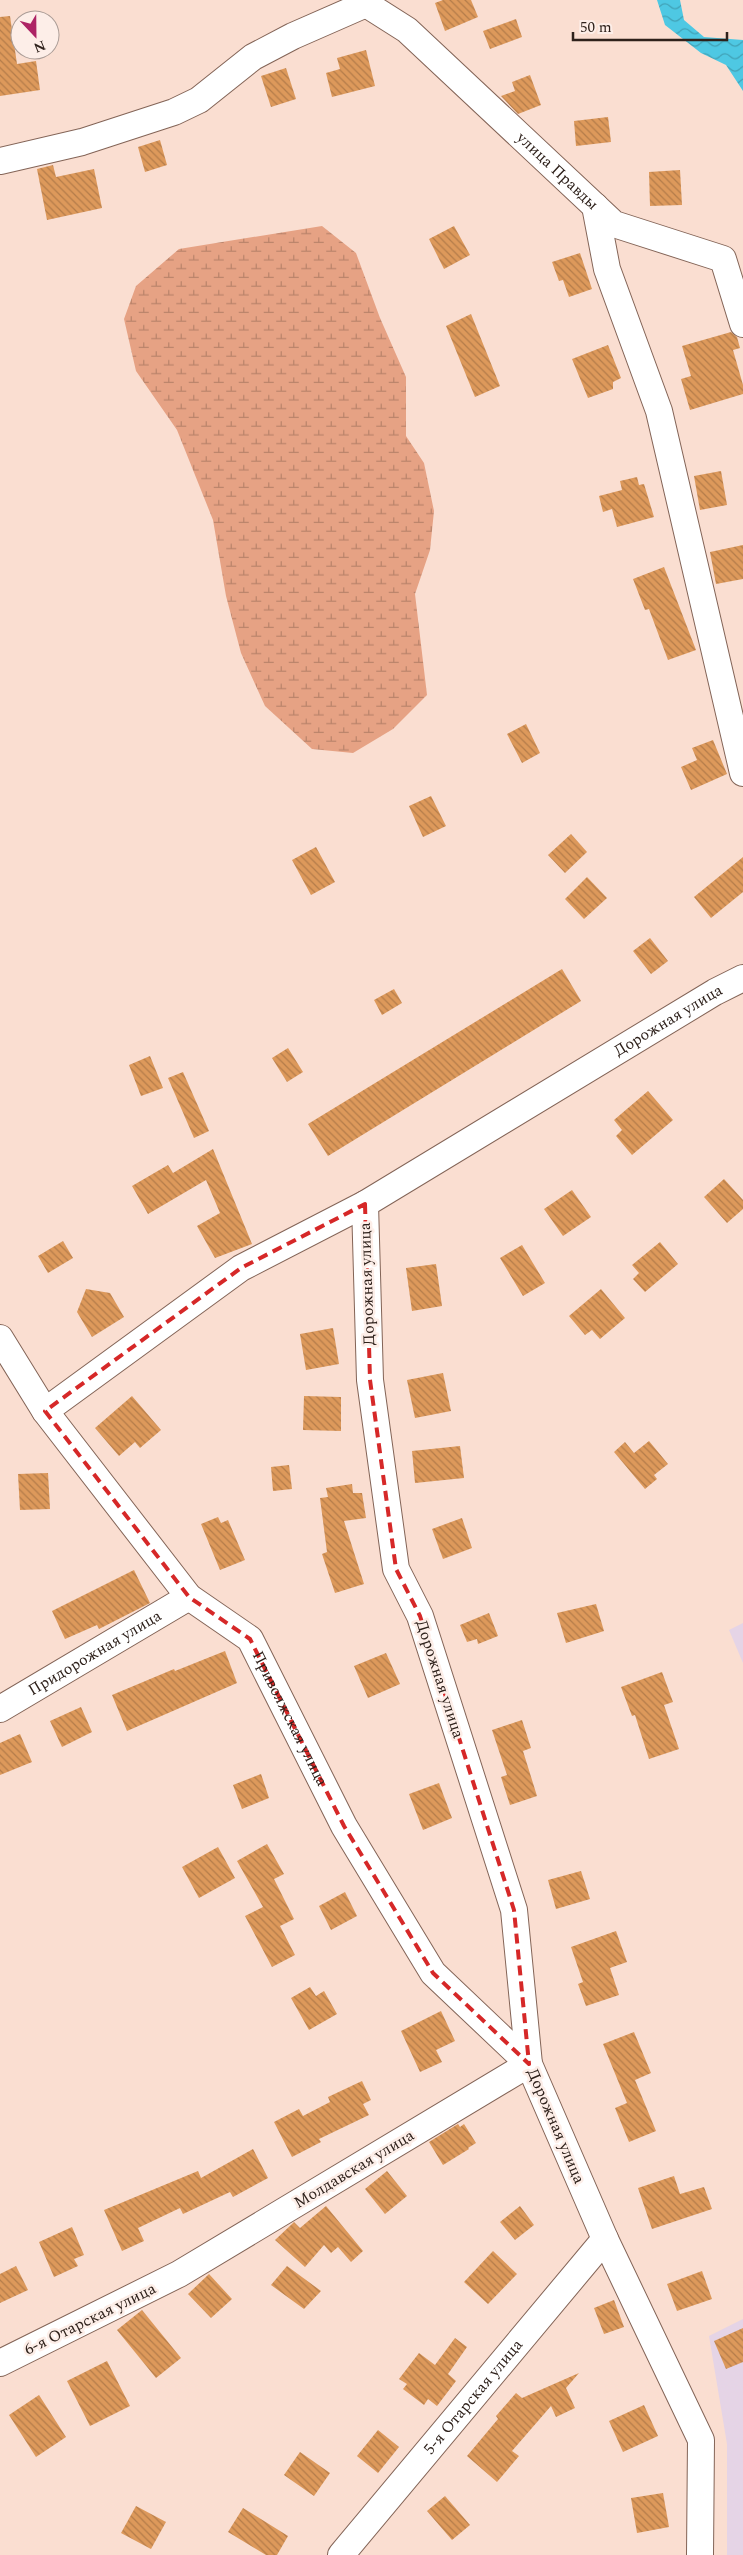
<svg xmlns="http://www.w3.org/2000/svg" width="743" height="2555" viewBox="0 0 743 2555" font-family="Spectral,serif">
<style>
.industrial{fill:#e5d4e6}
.wetland{fill:url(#wetland-marsh)}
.water{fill:url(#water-waves)}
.building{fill:url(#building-back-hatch)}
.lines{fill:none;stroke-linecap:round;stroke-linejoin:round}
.minor-casing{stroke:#836457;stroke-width:28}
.minor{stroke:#fff;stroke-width:26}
.marked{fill:none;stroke:#d62828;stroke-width:4;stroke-dasharray:10 6;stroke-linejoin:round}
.labels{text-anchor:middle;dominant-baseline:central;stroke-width:5;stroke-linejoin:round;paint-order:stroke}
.street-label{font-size:16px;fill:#2e211b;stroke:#fdeee8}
</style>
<defs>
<pattern id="wetland-marsh" width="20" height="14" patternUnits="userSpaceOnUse" patternTransform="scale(1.25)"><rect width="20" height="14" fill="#e6a284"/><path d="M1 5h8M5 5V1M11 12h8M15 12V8" fill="none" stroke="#bb846b"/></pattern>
<pattern id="water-waves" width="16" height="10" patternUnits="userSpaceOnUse" patternTransform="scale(1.25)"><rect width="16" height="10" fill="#4ec8e3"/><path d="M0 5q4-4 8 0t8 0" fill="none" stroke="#41a2b7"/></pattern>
<pattern id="building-back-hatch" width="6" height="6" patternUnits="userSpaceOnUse" patternTransform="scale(1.25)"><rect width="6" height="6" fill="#dd995b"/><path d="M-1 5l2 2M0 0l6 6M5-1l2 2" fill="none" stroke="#b47c4a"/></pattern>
</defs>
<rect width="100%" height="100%" fill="#faded1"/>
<!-- industrial -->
<g class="industrial">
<path d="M743 1623V1663L729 1630Z"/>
<path d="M743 2319V2555H727V2444L709 2336Z"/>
</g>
<!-- wetland -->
<path class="wetland" d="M322 226 356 253 380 318 406 377V436L424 463 434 511 430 550 415 594 427 695 393 729 353 753 312 749 265 706 241 653 226 596 213 520 177 430 136 371 124 319 136 286 179 249Z"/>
<!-- water -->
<path class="water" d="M657 0H680L684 20 704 37 743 40V91L726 65 701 53 665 25Z"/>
<!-- building -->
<g class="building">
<path d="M443 0H471L478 17 445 31 435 3Z"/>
<path d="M10 16 17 64 36 61 40 90 0 96V17Z"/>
<path d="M516 19 522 37 490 49 483 31Z"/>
<path d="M366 50 375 86 332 97 326 73 340 69 337 58Z"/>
<path d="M286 68 296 99 271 107 261 76Z"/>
<path d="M530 75 541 105 518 114 501 96 515 91 512 82Z"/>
<path d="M608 117 611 142 576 146 574 121Z"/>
<path d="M160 140 167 165 145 172 138 147Z"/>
<path d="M53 165 56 177 94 169 102 208 47 220 37 169Z"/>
<path d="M680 170 682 205 650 206 649 172Z"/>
<path d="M454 226 470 255 444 269 429 239Z"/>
<path d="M580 253 592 289 569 297 563 280 559 281 552 262Z"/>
<path d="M471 314 500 386 475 397 446 326Z"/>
<path d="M731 332 737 337 740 348 733 350 743 385V394L690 410 681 379 691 376 682 346Z"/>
<path d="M608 345 621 378 613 382V389L588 398 572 359Z"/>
<path d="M721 471 727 505 700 510 694 476Z"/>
<path d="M637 477 639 485 644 484 654 517 617 527 612 509 603 512 599 496 622 490 620 481Z"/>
<path d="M743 545V579L716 584 710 552Z"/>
<path d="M664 567 696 650 668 660 649 609 645 610 633 579Z"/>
<path d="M526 724 540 753 522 763 507 734Z"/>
<path d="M713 740 727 774 691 790 681 767 697 760 692 748Z"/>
<path d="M431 796 446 826 423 837 409 806Z"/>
<path d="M571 834 587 852 565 873 548 855Z"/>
<path d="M316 847 335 882 311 895 292 860Z"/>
<path d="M743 857V892L711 918 694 897Z"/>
<path d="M587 877 607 898 584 919 565 899Z"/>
<path d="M650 938 668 961 651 974 633 951Z"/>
<path d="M562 969 581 1001 328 1156 308 1124Z"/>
<path d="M394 989 402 1003 382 1015 374 1000Z"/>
<path d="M288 1048 303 1072 287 1082 272 1058Z"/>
<path d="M150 1056 163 1088 141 1096 129 1065Z"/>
<path d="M183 1072 209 1131 194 1138 168 1078Z"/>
<path d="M648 1091 673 1120 632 1155 616 1136 622 1130 614 1120Z"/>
<path d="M213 1149 252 1244 215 1258 197 1226 220 1213 206 1180 148 1214 132 1186 168 1165 173 1173Z"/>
<path d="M724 1179 743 1200V1209L727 1223 704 1197Z"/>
<path d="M572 1190 591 1217 563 1236 544 1209Z"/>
<path d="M63 1241 73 1258 48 1273 38 1256Z"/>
<path d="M660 1242 678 1264 645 1292 633 1279 639 1273 632 1265Z"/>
<path d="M522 1245 545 1283 523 1296 500 1258Z"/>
<path d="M436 1264 442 1306 412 1311 406 1268Z"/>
<path d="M86 1289 110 1293 124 1317 92 1337 77 1312Z"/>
<path d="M601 1289 625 1318 600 1339 592 1330 585 1335 569 1316Z"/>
<path d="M333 1328 339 1364 306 1370 300 1334Z"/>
<path d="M443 1373 451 1411 415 1418 407 1380Z"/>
<path d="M132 1396 161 1430 140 1448 135 1442 119 1456 95 1428Z"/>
<path d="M304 1396 341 1397V1431L303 1430Z"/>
<path d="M649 1441 668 1464 654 1475 657 1479 645 1489 614 1452 625 1442 634 1453Z"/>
<path d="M460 1446 464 1478 415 1483 412 1451Z"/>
<path d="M289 1465 292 1489 273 1491 271 1467Z"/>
<path d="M48 1473 50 1509 20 1510 18 1474Z"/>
<path d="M352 1484 353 1493H362L366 1518 344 1521 364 1584 335 1593 322 1554 327 1552 320 1498 328 1497 326 1488Z"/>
<path d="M218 1517 221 1523 228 1520 245 1560 220 1570 201 1524Z"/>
<path d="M462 1518 472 1548 443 1559 432 1529Z"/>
<path d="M134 1570 150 1603 99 1629 97 1625 65 1639 52 1611Z"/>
<path d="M596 1604 604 1631 566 1643 557 1613Z"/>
<path d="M489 1613 498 1636 478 1644 477 1639 467 1642 460 1625Z"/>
<path d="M225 1651 237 1683 127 1731 112 1695 174 1669 175 1671Z"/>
<path d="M386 1653 400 1684 368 1698 354 1666Z"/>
<path d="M662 1672 673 1702 664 1705 679 1749 649 1759 635 1715 632 1716 621 1687Z"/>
<path d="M81 1707 92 1732 62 1747 50 1721Z"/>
<path d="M522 1720 531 1748 523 1751 537 1796 510 1805 501 1777 507 1775 492 1730Z"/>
<path d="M20 1734 32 1762 0 1775V1743Z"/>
<path d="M261 1774 269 1798 242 1809 233 1785Z"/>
<path d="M439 1783 452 1818 423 1830 409 1794Z"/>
<path d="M267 1844 284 1874 274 1879 294 1919 280 1926 295 1955 272 1967 245 1916 263 1907 237 1861Z"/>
<path d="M218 1847 235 1878 199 1898 182 1867Z"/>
<path d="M581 1871 590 1899 556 1909 548 1880Z"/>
<path d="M345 1892 357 1916 331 1930 319 1906Z"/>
<path d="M616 1931 627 1962 610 1968 619 1995 586 2006 578 1984 583 1982 571 1947Z"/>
<path d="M310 1987 316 1996 324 1991 337 2014 309 2030 291 1998Z"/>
<path d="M441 2011 455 2041 436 2050 442 2062 420 2072 401 2031Z"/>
<path d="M634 2032 651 2073 635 2080 656 2131 629 2142 615 2108 627 2103 603 2044Z"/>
<path d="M362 2081 371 2100 363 2104 369 2115 319 2139 321 2142 292 2157 274 2122 299 2109 303 2116 330 2102 328 2097Z"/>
<path d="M458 2124 460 2127 464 2124 476 2143 468 2148 469 2149 443 2165 429 2142Z"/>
<path d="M253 2149 268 2178 233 2197 230 2192 183 2214 180 2208 138 2228 144 2241 122 2251 104 2210 198 2171 201 2178Z"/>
<path d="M387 2171 407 2196 385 2214 365 2189Z"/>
<path d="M674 2176 680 2194 704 2187 712 2209 652 2229 638 2188Z"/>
<path d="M326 2206 363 2251 351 2262 338 2247 331 2253 324 2245 305 2267 275 2240 292 2224 294 2222 300 2228Z"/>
<path d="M520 2206 534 2225 515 2240 500 2222Z"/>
<path d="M72 2227 84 2255 74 2259 78 2266 54 2277 39 2242Z"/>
<path d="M493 2251 517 2274 488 2304 464 2282Z"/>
<path d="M16 2266 28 2290 0 2303V2274Z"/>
<path d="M287 2266 321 2291 304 2309 271 2285Z"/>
<path d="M702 2271 712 2299 677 2311 667 2284Z"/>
<path d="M209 2274 232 2299 211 2318 188 2294Z"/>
<path d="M614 2300 624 2327 604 2334 594 2308Z"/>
<path d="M142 2310 181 2358 156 2378 117 2330Z"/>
<path d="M743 2328V2362L726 2369 714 2341Z"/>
<path d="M455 2338 467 2347 448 2374 456 2381 437 2406 428 2399 424 2405 403 2389 407 2384 399 2379 419 2353 435 2365Z"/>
<path d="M107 2361 130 2406 90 2426 67 2381Z"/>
<path d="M579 2373 566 2388 575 2408 556 2417 551 2406 512 2451 519 2456 497 2482 467 2456 498 2419 496 2416 516 2393 522 2398Z"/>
<path d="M39 2395 66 2437 36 2457 9 2415Z"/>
<path d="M644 2405 658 2436 623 2452 609 2421Z"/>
<path d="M378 2430 399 2447 378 2473 357 2456Z"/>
<path d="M300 2452 330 2473 314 2496 284 2475Z"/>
<path d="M663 2493 669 2527 637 2533 631 2498Z"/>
<path d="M445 2496 470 2525 452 2540 427 2511Z"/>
<path d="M136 2506 166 2522 151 2549 121 2533Z"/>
<path d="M243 2508 288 2536 277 2555H266L228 2532Z"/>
</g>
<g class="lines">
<defs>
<g id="minor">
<path id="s1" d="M365 0 366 4 407 30 614 224 723 259 743 324"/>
<path d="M0 161 82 142 174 112 199 100 253 57 293 36 366 4"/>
<path d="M595 206 607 269 659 411 743 773"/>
<path id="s2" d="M0 1338 45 1411 189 1597 250 1639 344 1826 433 1973 529 2064 179 2274 0 2363"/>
<path d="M45 1411 241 1268 365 1204"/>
<path id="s3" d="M0 1709 189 1597"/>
<path id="s4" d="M341 2555 605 2239"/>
<path id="s5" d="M700 2555 701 2440 605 2239 529 2064 514 1910 420 1616 396 1569 370 1380 365 1204 715 992 743 978"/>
</g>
</defs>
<!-- minor casing -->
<use href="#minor" class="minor-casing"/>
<!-- minor -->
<use href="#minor" class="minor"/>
</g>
<!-- marked area -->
<path class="marked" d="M365 1204 370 1380 396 1569 420 1616 514 1910 529 2064 433 1973 344 1826 250 1639 189 1597 45 1411 241 1268Z"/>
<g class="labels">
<!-- street labels -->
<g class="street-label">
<text stroke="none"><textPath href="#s1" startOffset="259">улица Правды</textPath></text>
<text stroke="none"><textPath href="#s5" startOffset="1766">Дорожная улица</textPath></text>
<text transform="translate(367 1284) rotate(-92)">Дорожная улица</text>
<text stroke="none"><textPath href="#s3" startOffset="110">Придорожная улица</textPath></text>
<text transform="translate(440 1679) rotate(72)">Дорожная улица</text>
<text stroke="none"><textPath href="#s2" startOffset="484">Приволжская улица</textPath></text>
<text transform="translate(556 2126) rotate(67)">Дорожная улица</text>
<text transform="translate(354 2169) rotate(-31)">Молдавская улица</text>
<text transform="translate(90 2319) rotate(-26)">6-я Отарская улица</text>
<text stroke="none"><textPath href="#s4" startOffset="206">5-я Отарская улица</textPath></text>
</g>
</g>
<!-- north arrow -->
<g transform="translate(35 35) rotate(158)"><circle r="24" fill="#fdeee8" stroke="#aa9c96"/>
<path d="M0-4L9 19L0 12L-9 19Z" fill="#ad2465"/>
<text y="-8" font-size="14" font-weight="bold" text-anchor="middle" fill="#2e211b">N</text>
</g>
<!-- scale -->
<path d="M573 32v8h154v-8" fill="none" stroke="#2e211b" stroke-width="2.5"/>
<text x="580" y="32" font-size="15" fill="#2e211b" stroke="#fdeee8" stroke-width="4" paint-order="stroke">50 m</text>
</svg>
